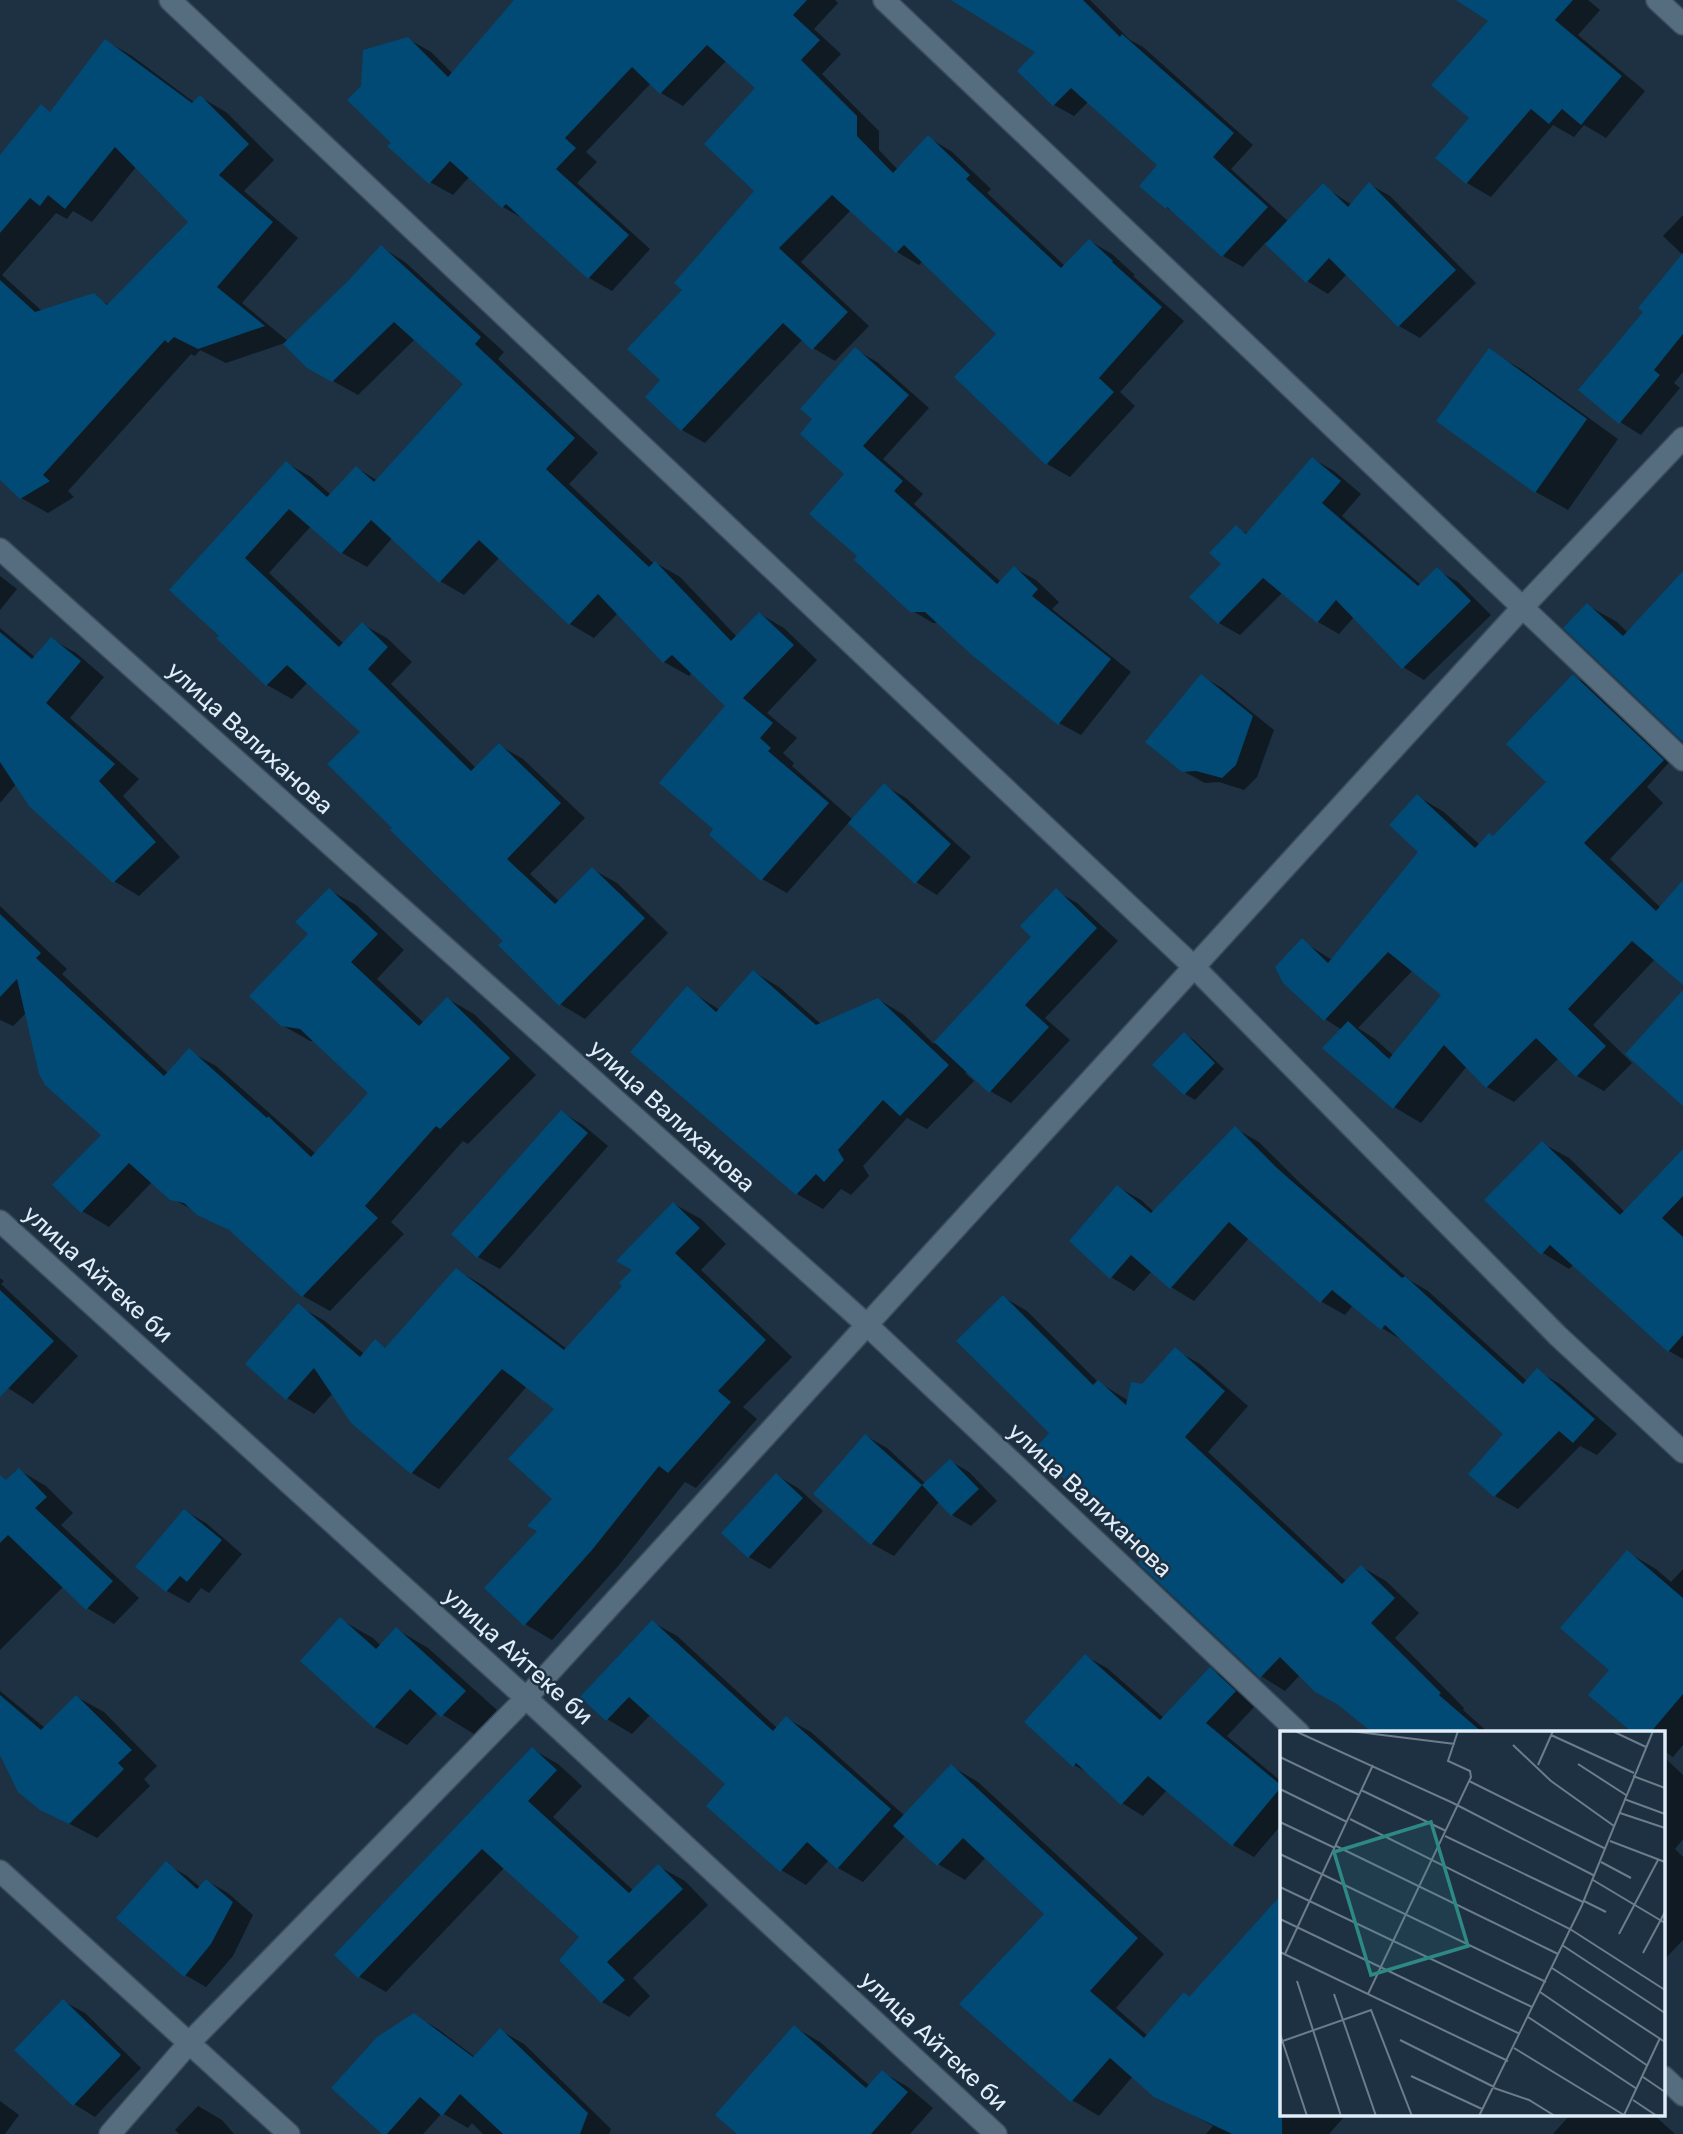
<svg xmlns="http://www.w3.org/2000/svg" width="1683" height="2134" viewBox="0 0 1683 2134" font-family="Rubik,sans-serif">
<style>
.shadow{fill:#0007;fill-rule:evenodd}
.building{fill:#004a75}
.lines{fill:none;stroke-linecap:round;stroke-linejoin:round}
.street-casing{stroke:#3a4c5a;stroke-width:24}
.secondary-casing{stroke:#3a4c5a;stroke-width:24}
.street{stroke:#566d7f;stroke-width:21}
.secondary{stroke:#566d7f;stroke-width:21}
.labels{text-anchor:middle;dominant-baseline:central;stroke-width:5;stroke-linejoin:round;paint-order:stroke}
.street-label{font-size:24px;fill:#e1eef9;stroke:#1d3142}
.inset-road{fill:none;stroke:#6b7d8b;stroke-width:2}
.view{fill:#2e8883;fill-opacity:0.15;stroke:#2e8883;stroke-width:3.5}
.inset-edge{fill:none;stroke:#e1eef9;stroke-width:3.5}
</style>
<rect width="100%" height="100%" fill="#1d3142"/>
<!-- shadow -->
<g class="shadow">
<path d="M517 0H835L838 3 814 29 841 54 822 74 879 131V150L898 170 929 138 951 151 991 189 987 193 1065 266 1090 241 1112 254 1135 275 1133 276 1184 321 1120 392 1135 406 1070 477 1047 464 957 377 998 334 923 261 919 265 897 252 851 210 801 262 869 326 835 361 813 348 803 339 705 443 682 430 647 397 663 380 685 290 757 191V88L727 60 683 106 661 93 651 83 586 152 597 162 577 183 650 249 612 291 589 278 527 221 503 207 470 176 453 195 430 182 393 143 408 39 431 52 453 74Z"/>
<path d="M970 0H1090L1130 40 1143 47 1253 145 1231 169 1289 222 1323 186 1352 205 1369 184 1390 196 1476 283 1420 338 1399 326 1347 274 1328 294 1307 281 1266 242 1243 267 1223 256 1178 215 1167 208 1142 186 1160 165 1088 102 1074 116 1054 105 1038 51Z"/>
<path d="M1460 0H1588L1600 10 1578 35 1645 91 1606 138 1584 125 1574 137 1553 125 1491 197 1467 183 1472 118 1491 20Z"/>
<path d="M106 41 132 56 195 103 200 97 226 112 274 160 244 191 298 238 242 303 288 341 350 281 381 247 405 262 504 352 498 359 598 453 569 484 654 564 656 563 680 577 737 637 760 614 784 628 817 660 767 713 797 738 783 753 794 763 792 766 853 820 884 785 906 798 971 857 937 895 916 882 849 822 787 893 762 879 716 829 727 706 692 672 689 676 664 662 618 613 594 638 570 624 500 557 464 595 440 581 393 537 367 567 342 553 311 526 269 573 344 644 362 624 387 638 412 662 391 684 476 768 499 745 523 759 585 818 530 874 560 902 592 869 617 883 668 933 585 1019 560 1004 506 941 395 828 362 732 308 682 292 699 267 685 219 638 221 636 172 590 286 463 311 477 331 495 357 468 378 481 466 384 415 339 358 395 308 367 285 343 226 363 200 350 195 356 191 354 68 491 74 497 48 513 21 498 0 478V158L41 107 52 113ZM136 167 190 222 109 305 98 299 42 311 2 275 56 213 67 219 73 211 92 222Z"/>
<path d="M1683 215V255L1663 236Z"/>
<path d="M1683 256V372L1674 383 1680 388 1641 435 1620 422 1645 312Z"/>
<path d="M856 350 877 362 929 408 883 459 923 494 914 504 1001 582 1014 568 1036 580 1059 602 1052 609 1131 672 1081 735 1059 723 940 623H933L911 610 860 556 847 473 815 419Z"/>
<path d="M1489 351 1521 369 1618 439 1568 510 1536 492Z"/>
<path d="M1313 459 1334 471 1361 494 1342 516 1421 585 1437 570 1458 582 1491 615 1424 680 1403 667 1354 617 1339 634 1318 622 1283 592 1240 635 1219 623 1224 564 1236 527 1248 534Z"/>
<path d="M1683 574V739L1566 628 1587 605 1617 622 1628 633Z"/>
<path d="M0 576 17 589 0 610Z"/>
<path d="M0 628 36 658 51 639 76 653 104 677 70 718 139 779 123 796 180 857 139 896 114 881 16 784 0 803Z"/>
<path d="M1201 676 1222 688 1274 730 1257 777 1244 790 1219 782 1205 783 1183 771Z"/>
<path d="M1573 676 1600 691 1672 759 1647 787 1663 803 1610 859 1661 908 1683 886V983L1655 959 1593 1025 1632 1063 1604 1091 1577 1076 1559 1058 1514 1102 1487 1087 1467 1066 1421 1123 1394 1107 1325 1048 1342 1030 1325 1019 1302 941 1332 960 1420 852 1417 796 1444 812 1480 845 1494 838 1548 782ZM1413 970 1443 995 1394 1056 1375 1039 1358 1028Z"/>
<path d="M329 890 356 905 404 950 377 979 424 1023 448 999 474 1014 536 1075 468 1144 463 1141 391 1222 404 1234 330 1311 303 1296 238 1235 171 1198 152 1182 109 1227 82 1211 104 1135 27 1012 13 1026 0 1020V906L67 969 62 974 169 1074 189 1051 216 1066 316 1154 371 1093 316 1041H310L282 1025 310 934Z"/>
<path d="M1056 891 1077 903 1118 941 1045 1018 1070 1040 1011 1103 990 1091 968 1071 965 1073 974 1081 927 1129 907 1118 863 1166 869 1176 851 1195 841 1189 823 1209 797 1194 632 1052 687 989 720 1010 754 972 779 987 821 1024 878 999 904 1015 934 1044 1034 936Z"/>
<path d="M1184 1034 1194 1040 1224 1069 1195 1100 1185 1094Z"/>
<path d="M561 1112 583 1125 608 1146 500 1269 478 1257 453 1234Z"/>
<path d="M1236 1129 1259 1142 1300 1183 1411 1281 1428 1291 1528 1382 1537 1371 1560 1384 1617 1434 1597 1455 1580 1446 1518 1509 1495 1496 1506 1434 1405 1342 1382 1328 1353 1305 1345 1315 1322 1302 1249 1238 1194 1301 1171 1287 1152 1271 1134 1291 1111 1277 1118 1187 1141 1200 1154 1212Z"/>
<path d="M1542 1143 1569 1158 1625 1212 1683 1152V1359L1669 1351 1574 1264 1569 1269 1543 1253 1487 1200Z"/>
<path d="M674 1204 701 1219 726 1244 701 1270 792 1357 743 1407 757 1419 696 1488 685 1482 619 1565 552 1640 525 1624 539 1531 554 1499 557 1409 527 1386 439 1489 412 1473 352 1421 333 1393 314 1414 287 1398 298 1306 325 1321 364 1354 375 1342 387 1349 457 1270 484 1286 567 1349 624 1286Z"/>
<path d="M0 1278 4 1281 1 1284 78 1356 33 1404 0 1383Z"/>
<path d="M1003 1297 1027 1311 1098 1382 1129 1401 1175 1350 1200 1364 1248 1406 1208 1452 1347 1582 1362 1567 1386 1581 1419 1613 1395 1638 1464 1708 1463 1710 1489 1733H1376L1300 1675 1285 1691 1261 1676 1095 1504 1052 1433Z"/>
<path d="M866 1436 887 1448 926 1484 950 1461 969 1472 997 1501 971 1526 952 1515 939 1502 894 1556 872 1544 815 1494Z"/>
<path d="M19 1470 46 1486 73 1513 61 1525 139 1598 114 1624 87 1608 64 1586 0 1650V1489Z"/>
<path d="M776 1475 798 1488 823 1511 770 1569 749 1557Z"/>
<path d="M185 1511 206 1523 242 1554 209 1593 201 1588 189 1603 167 1591 138 1567Z"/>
<path d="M1627 1552 1656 1569 1671 1582 1683 1569V1745L1673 1757 1664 1751V1733H1636L1590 1695 1611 1670Z"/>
<path d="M341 1620 373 1638 381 1646 396 1629 428 1648 497 1710 474 1734 438 1712 407 1745 375 1727Z"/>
<path d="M652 1622 677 1636 777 1728 786 1718 811 1732 905 1816 951 1766 978 1782 1164 1954 1116 2008 1148 2036 1190 1998 1282 1896V2115H1341L1344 2117 1329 2134H1206L1213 2126 1155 2095 1133 2076 1099 2116 1072 2100 1046 1913 986 1857 965 1880 938 1864 906 1835 863 1882 838 1868 829 1860 806 1885 781 1870 728 1784 651 1714 632 1734 607 1719Z"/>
<path d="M1085 1656 1107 1668 1164 1718 1210 1669 1231 1681 1256 1705 1227 1736 1282 1782V1824L1254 1857 1233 1845 1167 1790 1143 1816 1122 1803 1090 1774 1074 1765Z"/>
<path d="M0 1691 45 1728 77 1697 104 1712 157 1766 144 1779 150 1786 97 1838 41 1809 0 1751Z"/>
<path d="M532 1749 558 1764 582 1786 553 1817 633 1890 658 1866 685 1881 708 1905 633 1978 650 1996 629 2017 602 2002 561 1960 581 1936 505 1867 386 1992 360 1977 336 1955Z"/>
<path d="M1664 1757 1683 1775V1839L1675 1849 1683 1857V1940L1664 1960Z"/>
<path d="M166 1864 187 1876 201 1888 207 1881 228 1893 253 1915 233 1956 206 1987 185 1975Z"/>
<path d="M63 2001 85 2013 141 2068 95 2117 74 2104Z"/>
<path d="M414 2015 438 2029 475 2057 500 2030 524 2044 611 2129 609 2134H483L472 2123 468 2128 442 2113 423 2134H384Z"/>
<path d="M794 2027 820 2042 870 2086 882 2072 908 2087 933 2108 910 2134H740Z"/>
<path d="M0 2101 19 2115 5 2134H0Z"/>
<path d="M198 2106 222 2120 234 2134H179L175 2130Z"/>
<path d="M1570 2115H1654L1675 2134H1553Z"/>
</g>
<!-- building -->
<g class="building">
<path d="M514 0H807L793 15 820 40 801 60 857 116V136L893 173 928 135 970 175 966 179 1061 268 1089 239 1113 261 1112 262 1162 307 1099 378 1114 392 1046 465 954 377 996 334 904 245 896 253 832 195 779 248 848 312 812 350 783 323 681 431 645 397 660 380 627 349 682 290 674 283 754 191 704 144 755 88 707 45 660 94 632 67 565 138 576 148 556 169 629 235 588 279 506 204 502 208 450 161 429 184 387 146 391 143 347 100 361 86 363 50 408 37 448 77Z"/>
<path d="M951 0H1083L1120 37 1122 34 1234 133 1213 157 1268 207 1222 257 1167 207 1166 209 1139 186 1157 165 1071 88 1053 106 1017 71 1035 52Z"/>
<path d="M1456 0H1573L1555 20 1622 76 1581 125 1562 109 1549 124 1531 109 1466 184 1435 158 1469 118 1431 85 1488 21Z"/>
<path d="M105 39 192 103 200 95 249 144 219 175 273 222 217 287 265 326 198 349 174 337 168 343 165 340 43 475 50 481 20 499 0 480V280L35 312 94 293 107 305 188 222 115 147 65 209 48 195 40 206 30 198 0 233V155L41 104 50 112Z"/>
<path d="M1369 182 1456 270 1398 327 1329 258 1306 283 1265 244 1323 183 1348 207Z"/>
<path d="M381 245 481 337 475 344 575 438 546 469 649 567 655 561 731 641 759 612 794 645 743 698 773 723 760 738 771 748 768 751 829 803 761 881 709 835 713 829 659 783 725 706 672 655 663 663 598 594 569 625 479 540 439 583 371 520 341 554 289 509 245 558 339 647 362 622 388 647 368 669 471 771 499 743 561 803 507 859 555 904 592 867 645 918 559 1006 498 945 503 941 390 830 392 828 327 764 360 732 287 665 266 686 216 638 219 636 169 590 286 461 327 497 356 466 374 482 463 384 394 322 332 382 307 368 283 344 349 280Z"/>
<path d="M1683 253V334L1654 370 1660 375 1619 424 1578 390 1643 312 1638 308Z"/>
<path d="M855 347 909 395 863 446 903 481 894 491 997 584 1014 566 1038 589 1032 596 1111 659 1058 725 973 656 925 612H910L854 560 857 556 809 514 844 474 800 434 812 419 800 409Z"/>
<path d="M1489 348 1587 419 1535 493 1436 421Z"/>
<path d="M1312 457 1341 481 1322 503 1418 586 1437 567 1471 601 1402 669 1336 600 1317 623 1263 578 1218 624 1189 597 1221 564 1209 553 1236 525 1246 534Z"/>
<path d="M1683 571V739L1682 741 1563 628 1587 603 1623 636Z"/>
<path d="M0 632 32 659 51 637 81 661 46 703 115 764 99 781 156 842 113 883 29 806 0 762Z"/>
<path d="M1201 674 1253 716 1236 765 1222 778 1196 771 1182 772 1145 742Z"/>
<path d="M1573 674 1664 760 1584 843 1656 911 1683 880V985L1632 941 1568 1009 1606 1046 1576 1077 1536 1038 1486 1088 1444 1045 1393 1109 1322 1048 1348 1021 1389 1059 1441 995 1388 952 1324 1021 1283 983 1275 967 1302 938 1328 963 1418 852 1389 825 1417 794 1475 848 1489 833 1493 836 1546 782 1506 744Z"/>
<path d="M884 783 951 844 915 884 848 823Z"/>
<path d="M329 888 378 934 351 962 419 1026 447 997 510 1058 440 1129 436 1126 365 1206 378 1218 302 1297 229 1230 197 1215 184 1203 170 1200 129 1163 81 1213 52 1185 101 1135 45 1085 39 1074 17 979 0 997V914L41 953 36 958 164 1076 189 1048 267 1118 268 1116 311 1157 368 1093 300 1029 281 1026 249 996 308 934 295 922Z"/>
<path d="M1056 888 1097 928 1025 1005 1049 1027 989 1093 934 1042 1031 937 1020 926Z"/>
<path d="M753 970 816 1025 878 998 949 1065 900 1116 883 1100 838 1150 844 1160 824 1182 816 1174 796 1195 630 1052 687 986 716 1012Z"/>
<path d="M1683 990V1106L1625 1054Z"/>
<path d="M1184 1032 1215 1063 1184 1095 1152 1065Z"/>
<path d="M561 1110 588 1133 477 1258 451 1234Z"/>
<path d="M1235 1126 1277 1168 1402 1278 1405 1276 1523 1384 1537 1368 1595 1419 1573 1443 1559 1431 1494 1497 1468 1474 1503 1434 1385 1325 1381 1330 1332 1290 1320 1303 1229 1222 1170 1289 1131 1255 1110 1279 1069 1241 1117 1185 1151 1213Z"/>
<path d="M1542 1141 1620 1215 1683 1149V1196L1662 1218 1683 1237V1335L1668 1352 1550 1245 1541 1255 1484 1200Z"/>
<path d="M673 1202 700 1228 675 1253 766 1340 718 1391 731 1402 668 1473 659 1466 592 1550 524 1626 484 1588 537 1531 527 1526 552 1499 508 1459 554 1409 502 1369 411 1474 351 1423 314 1368 286 1400 245 1364 298 1303 360 1357 375 1339 385 1348 456 1268 564 1350 622 1286 619 1283 632 1270 616 1261Z"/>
<path d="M0 1290 54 1341 0 1397Z"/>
<path d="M1003 1295 1093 1385 1098 1380 1126 1405 1131 1382 1142 1384 1175 1347 1225 1391 1185 1437 1342 1584 1361 1565 1395 1598 1371 1623 1441 1693 1439 1695 1483 1733H1373L1337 1704 1315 1692 1280 1657 1260 1678 1138 1563 1142 1558 1088 1508 1092 1504 1033 1451 1049 1433 956 1341Z"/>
<path d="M865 1434 922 1485 871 1545 813 1494Z"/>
<path d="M950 1459 979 1489 951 1516 922 1485Z"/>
<path d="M19 1468 47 1497 35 1508 113 1581 86 1610 8 1535 0 1543V1475L6 1480Z"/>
<path d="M776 1473 803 1498 748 1558 721 1533Z"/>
<path d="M184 1509 222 1540 187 1582 180 1576 166 1592 135 1567Z"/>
<path d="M1627 1550 1683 1598V1694L1650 1733H1633L1588 1695 1609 1670 1560 1628Z"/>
<path d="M340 1617 376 1649 396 1627 466 1691 441 1717 410 1689 374 1728 300 1661Z"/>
<path d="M652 1620 773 1731 786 1716 891 1809 837 1869 807 1842 780 1872 706 1806 725 1784 629 1697 606 1721 580 1697Z"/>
<path d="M1085 1654 1160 1720 1210 1667 1236 1691 1206 1723 1282 1786 1232 1846 1148 1776 1121 1805 1076 1763 1073 1767 1024 1722Z"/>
<path d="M0 1695 41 1730 76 1695 132 1750 118 1763 124 1769 69 1824 40 1810 18 1792 0 1755Z"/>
<path d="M532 1747 557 1770 528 1801 629 1893 658 1864 683 1889 607 1962 625 1980 601 2003 559 1960 579 1937 482 1849 358 1978 334 1955Z"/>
<path d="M951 1764 1138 1938 1090 1991 1144 2038 1184 1992 1189 1997 1282 1894V2134H1232L1154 2097 1110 2058 1071 2102 959 2004 1044 1914 963 1838 937 1866 893 1826Z"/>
<path d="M166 1861 197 1889 206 1879 233 1902 211 1944 184 1977 116 1918Z"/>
<path d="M63 1999 121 2055 73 2106 14 2050Z"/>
<path d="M414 2013 473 2057 500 2028 588 2113 580 2134H503L460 2094 442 2116 420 2097 387 2134H382L331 2088 377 2037Z"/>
<path d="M794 2025 866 2088 882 2070 908 2092 871 2134H737L715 2115Z"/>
</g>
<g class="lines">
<defs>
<g id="street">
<path d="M170 0 1194 967 1558 1336 1683 1452"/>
<path d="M884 0 1683 760"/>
<path d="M1657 0 1683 24"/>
<path d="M0 1221 526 1698 996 2134"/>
<path d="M0 1871 289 2134"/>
<path d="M110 2134 190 2042 526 1698 1522 608 1683 438"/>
</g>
<g id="secondary">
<path d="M0 549 867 1325 1299 1733"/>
<path d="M1664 2077 1683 2095"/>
</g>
</defs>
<!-- street casing -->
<use href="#street" class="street-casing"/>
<!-- secondary casing -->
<use href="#secondary" class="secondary-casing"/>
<!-- street -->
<use href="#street" class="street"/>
<!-- secondary -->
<use href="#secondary" class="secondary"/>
</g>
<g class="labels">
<!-- street labels -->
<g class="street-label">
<text transform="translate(250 738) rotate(42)">улица Валиханова</text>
<text transform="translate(672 1116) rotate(42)">улица Валиханова</text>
<text transform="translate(98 1274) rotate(42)">улица Айтеке би</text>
<text transform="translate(1090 1500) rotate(43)">улица Валиханова</text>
<text transform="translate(518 1656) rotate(42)">улица Айтеке би</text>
<text transform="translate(934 2041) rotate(43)">улица Айтеке би</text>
</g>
</g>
<!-- overview -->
<g transform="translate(1280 1731)">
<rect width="385" height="385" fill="#1d3142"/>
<path class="inset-road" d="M15 0 173 72 315 145M70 0 175 13M332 0 366 16M271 4 354 42M233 14 271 50 334 95M0 26 79 64M298 33 346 64M258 34 273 0M353 45 385 57M189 50 326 118M0 58 67 91M81 59 166 100M344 68 385 83M340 82 385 97M70 88 290 198 385 259M0 91 55 117M165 105 303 171M330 110 385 131M56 115 278 223M0 123 266 251M321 131 351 147M313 149 385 192M0 156 252 276M304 170 326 181M0 188 240 303M339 203 378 129M282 214 385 282M0 221 228 330M363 222 385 181M5 223 93 34M272 237 385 311M17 250 61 385M260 261 368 335M54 263 96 385M88 263 191 46 190 40 168 30 178 0M248 286 357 358M0 303 27 385M120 309 214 356M0 311 91 279 132 385M234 317 344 384M131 345 202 378M363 346 385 361M214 357 249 369 275 385M353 369 377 385M344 384 380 307M199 385 302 174 373 0"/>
<path class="view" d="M151 91 188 215 91 244 54 121Z"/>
<rect width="385" height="385" class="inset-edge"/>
</g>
</svg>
